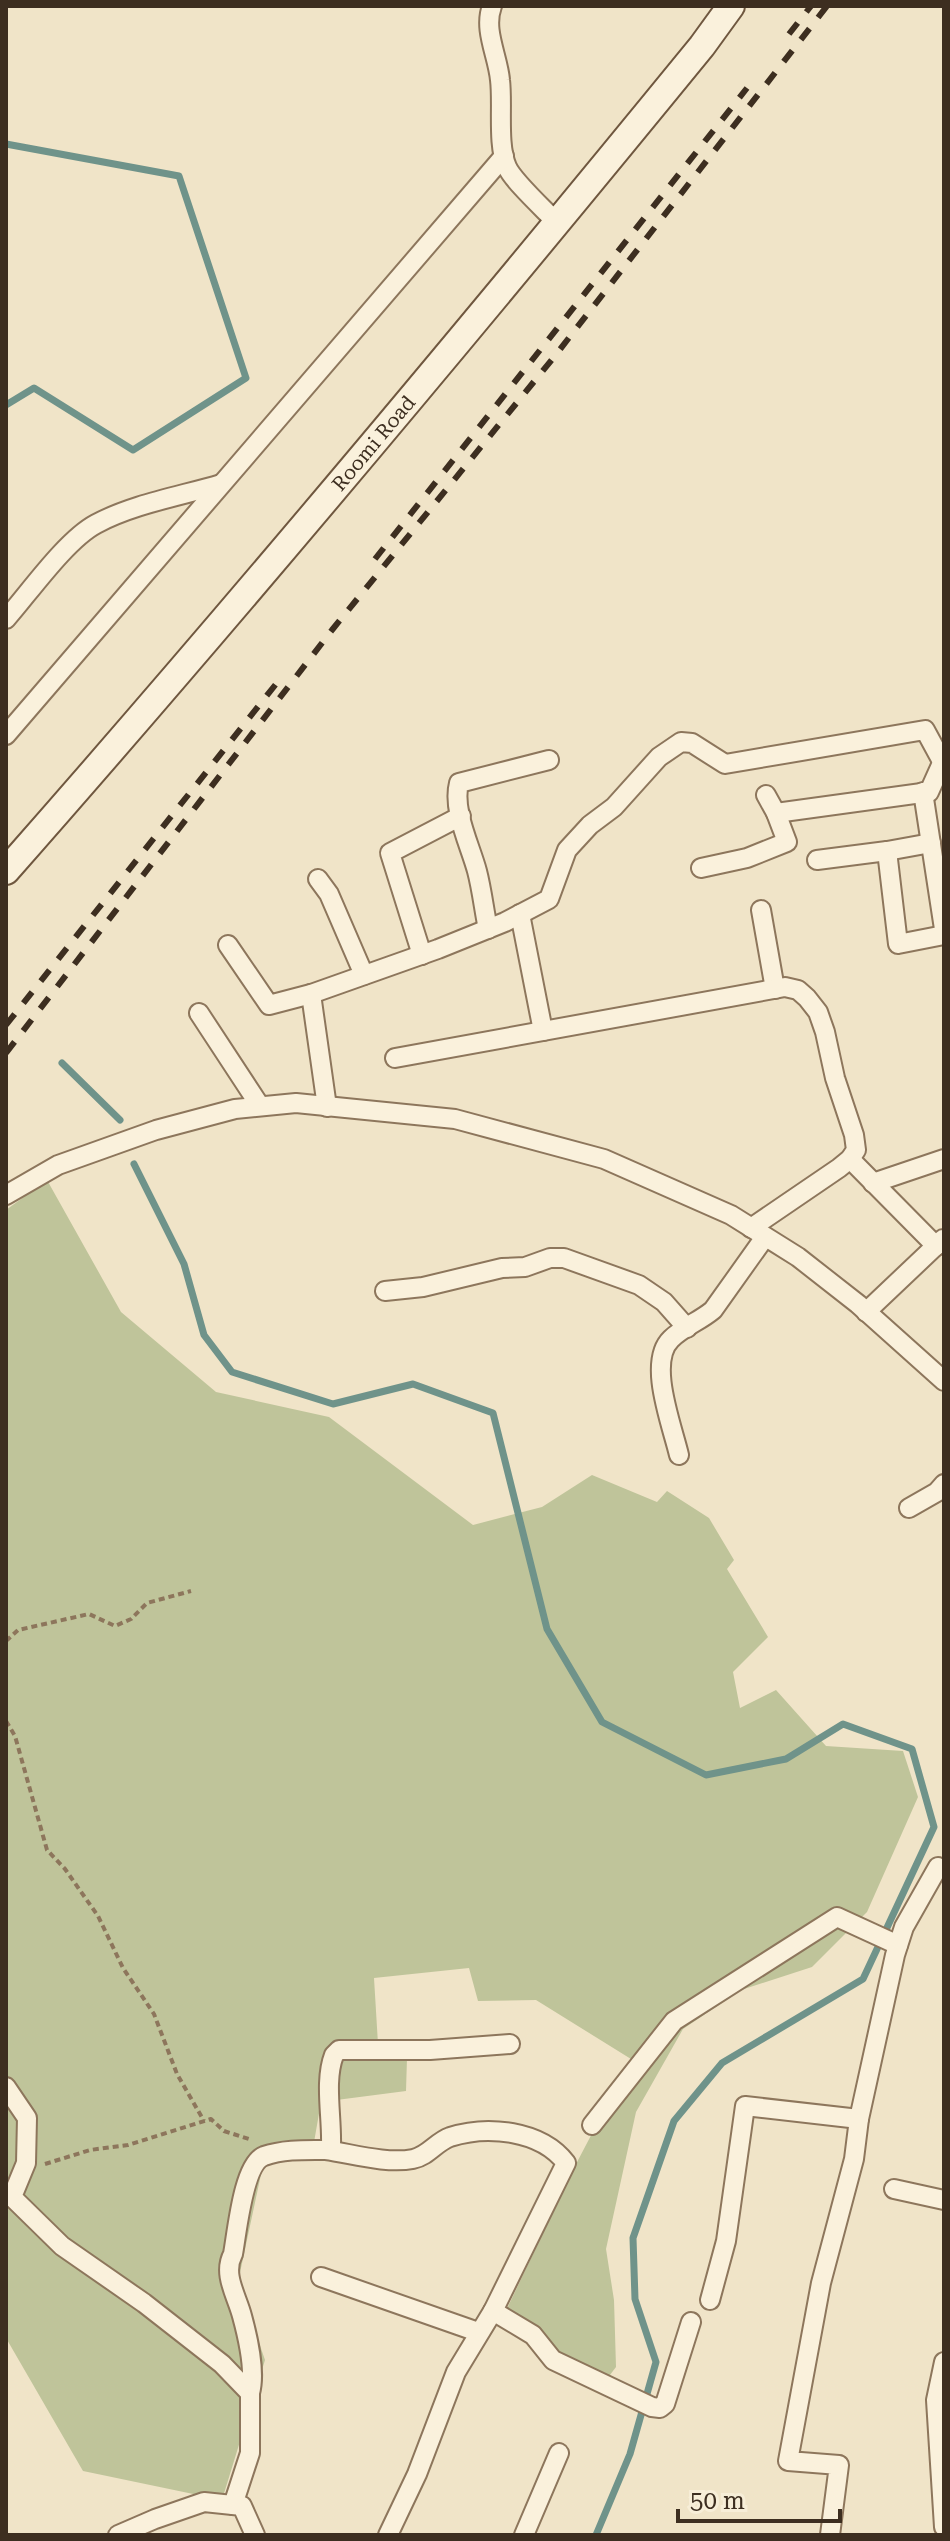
<svg xmlns="http://www.w3.org/2000/svg" width="950" height="2541" viewBox="0 0 950 2541" font-family="'Roboto Serif',serif">
<style>
.cemetery{fill:#bfc49a}
.lines{fill:none;stroke-linecap:round;stroke-linejoin:round}
.stream{stroke:#6f938a;stroke-width:7}
.street-casing{stroke:#8d765c;stroke-width:22}
.secondary-casing{stroke:#6f573f;stroke-width:30}
.path{stroke:#8d765c;stroke-width:4;stroke-dasharray:6 4;stroke-linecap:butt}
.street{stroke:#faf1dc;stroke-width:18}
.secondary{stroke:#faf1dc;stroke-width:26}
.rail{stroke:#3d2e20;stroke-width:6;stroke-dasharray:14 14;stroke-linecap:butt}
.labels{text-anchor:middle;dominant-baseline:central;stroke-width:8;stroke-linejoin:round;paint-order:stroke}
.street-label{font-size:20px;fill:#3d2e20;stroke:#f7eed8}
</style>
<rect width="100%" height="100%" fill="#f0e4c8"/>
<!-- cemetery -->
<path class="cemetery" d="M47 1180 121 1312 216 1392 329 1417 473 1525 542 1507 592 1475 657 1502 667 1491 709 1518 734 1560 727 1569 768 1637 733 1672 740 1708 776 1690 826 1746 903 1751 918 1797 867 1912 812 1967 741 1990 683 2029 636 2112 606 2249 614 2300 616 2367 600 2388 503 2317 575 2166 631 2059 536 2000 478 2001 469 1968 374 1978 378 2044 407 2058 406 2091 321 2102 313 2148 263 2165 238 2282 265 2360 222 2500 83 2471 6 2338V1210Z"/>
<g class="lines">
<!-- stream -->
<g class="stream">
<path d="M6 144 179 176 246 378 133 450 34 388 6 405"/>
<path d="M62 1063 120 1120"/>
<path d="M134 1164 184 1264 204 1335 232 1372 333 1404 413 1384 493 1413 547 1629 602 1722 706 1775 786 1759 843 1724 912 1749 934 1827 863 1979 722 2063 674 2121 633 2238 635 2299 656 2362 630 2454 596 2535"/>
</g>
<defs>
<g id="street">
<path d="M492 6C483 30 498 56 500 80 503 104 497 145 507 167 513 181 545 210 557 223"/>
<path d="M6 619C29 593 66 540 96 524 133 504 181 496 221 484"/>
<path d="M6 735 504 156"/>
<path d="M923 792 944 929"/>
<path d="M776 813 929 792 942 763"/>
<path d="M931 843 887 851 898 944 944 935"/>
<path d="M817 860 887 851"/>
<path d="M701 868 747 858 787 842 776 813 766 795"/>
<path d="M318 879 329 894 364 975"/>
<path d="M761 910 775 989"/>
<path d="M520 914 543 1031"/>
<path d="M488 929C484 910 482 890 477 871 470 845 452 810 459 783L549 760"/>
<path d="M228 945 269 1005 311 994 438 949 505 922 549 899 567 850 590 825 614 807 659 757 681 742 692 743 725 764 925 730 944 765"/>
<path d="M422 955 390 853 461 816"/>
<path d="M311 994 327 1107"/>
<path d="M199 1013 260 1106"/>
<path d="M395 1058 785 987 798 990 807 998 818 1012 825 1032 835 1078 854 1135 856 1150 850 1159 839 1168 751 1228"/>
<path d="M850 1159 936 1246"/>
<path d="M873 1183 944 1159"/>
<path d="M6 1195 58 1165 156 1130 235 1109 296 1103 455 1119 604 1159 731 1215 798 1257 858 1304 944 1381"/>
<path d="M385 1291 423 1287 502 1268 525 1267 550 1258H564L639 1285 664 1302 687 1328"/>
<path d="M866 1312 943 1239"/>
<path d="M679 1455C672 1425 647 1362 671 1339 683 1327 700 1321 713 1310L765 1237"/>
<path d="M909 1508 937 1492 944 1484"/>
<path d="M6 2087 27 2118 26 2163 12 2197 62 2246 144 2303 222 2364 250 2393V2453L233 2505"/>
<path d="M859 2119 895 1955 904 1927 938 1867"/>
<path d="M592 2125 674 2021 837 1917 898 1945"/>
<path d="M326 2150C353 2154 386 2164 413 2159 428 2156 436 2142 450 2137 487 2125 541 2130 566 2163L493 2311 456 2372 417 2474 388 2535"/>
<path d="M894 2189 944 2200"/>
<path d="M321 2277 478 2332"/>
<path d="M710 2300 726 2241 745 2106 859 2119 854 2159 821 2283 788 2461 839 2465 830 2535"/>
<path d="M493 2311 533 2335 553 2360 652 2407 660 2408 665 2404 691 2322"/>
<path d="M944 2362 936 2400 944 2527"/>
<path d="M250 2393C256 2371 248 2338 242 2316 237 2296 222 2274 233 2254 237 2233 243 2164 264 2156 284 2149 306 2150 326 2150L331 2145C332 2116 324 2081 334 2055L339 2050H430L510 2044"/>
<path d="M118 2535 155 2519 204 2502 242 2506 255 2535"/>
<path d="M524 2535 559 2453"/>
</g>
<g id="secondary">
<path id="s1" d="M6 871C244 601 474 325 702 46L731 6"/>
</g>
</defs>
<!-- street casing -->
<use href="#street" class="street-casing"/>
<!-- secondary casing -->
<use href="#secondary" class="secondary-casing"/>
<!-- path -->
<g class="path">
<path d="M6 1641 18 1630 89 1614 115 1626 131 1619 147 1603 191 1591"/>
<path d="M6 1721 15 1736 47 1850 65 1869 98 1916 123 1968 154 2014 177 2074 204 2121"/>
<path d="M45 2164 90 2150 128 2145 211 2119 224 2131 252 2140"/>
</g>
<!-- street -->
<use href="#street" class="street"/>
<!-- secondary -->
<use href="#secondary" class="secondary"/>
<!-- rail -->
<g class="rail">
<path d="M789 34 811 6"/>
<path d="M375 559 747 88"/>
<path d="M6 1025 276 684"/>
<path d="M6 1053 332 630 554 357 827 6"/>
</g>
</g>
<g class="labels">
<!-- street labels -->
<g class="street-label">
<text stroke="none"><textPath href="#s1" startOffset="564">Roomi Road</textPath></text>
</g>
</g>
<!-- border -->
<rect width="950" height="2541" fill="none" stroke="#3d2e20" stroke-width="16"/>
<!-- scale -->
<path d="M678 2509v12h162v-12" fill="none" stroke="#3d2e20" stroke-width="4"/>
<text x="690" y="2509" font-size="24" fill="#3d2e20" stroke="#f7eed8" stroke-width="6" paint-order="stroke">50 m</text>
</svg>
